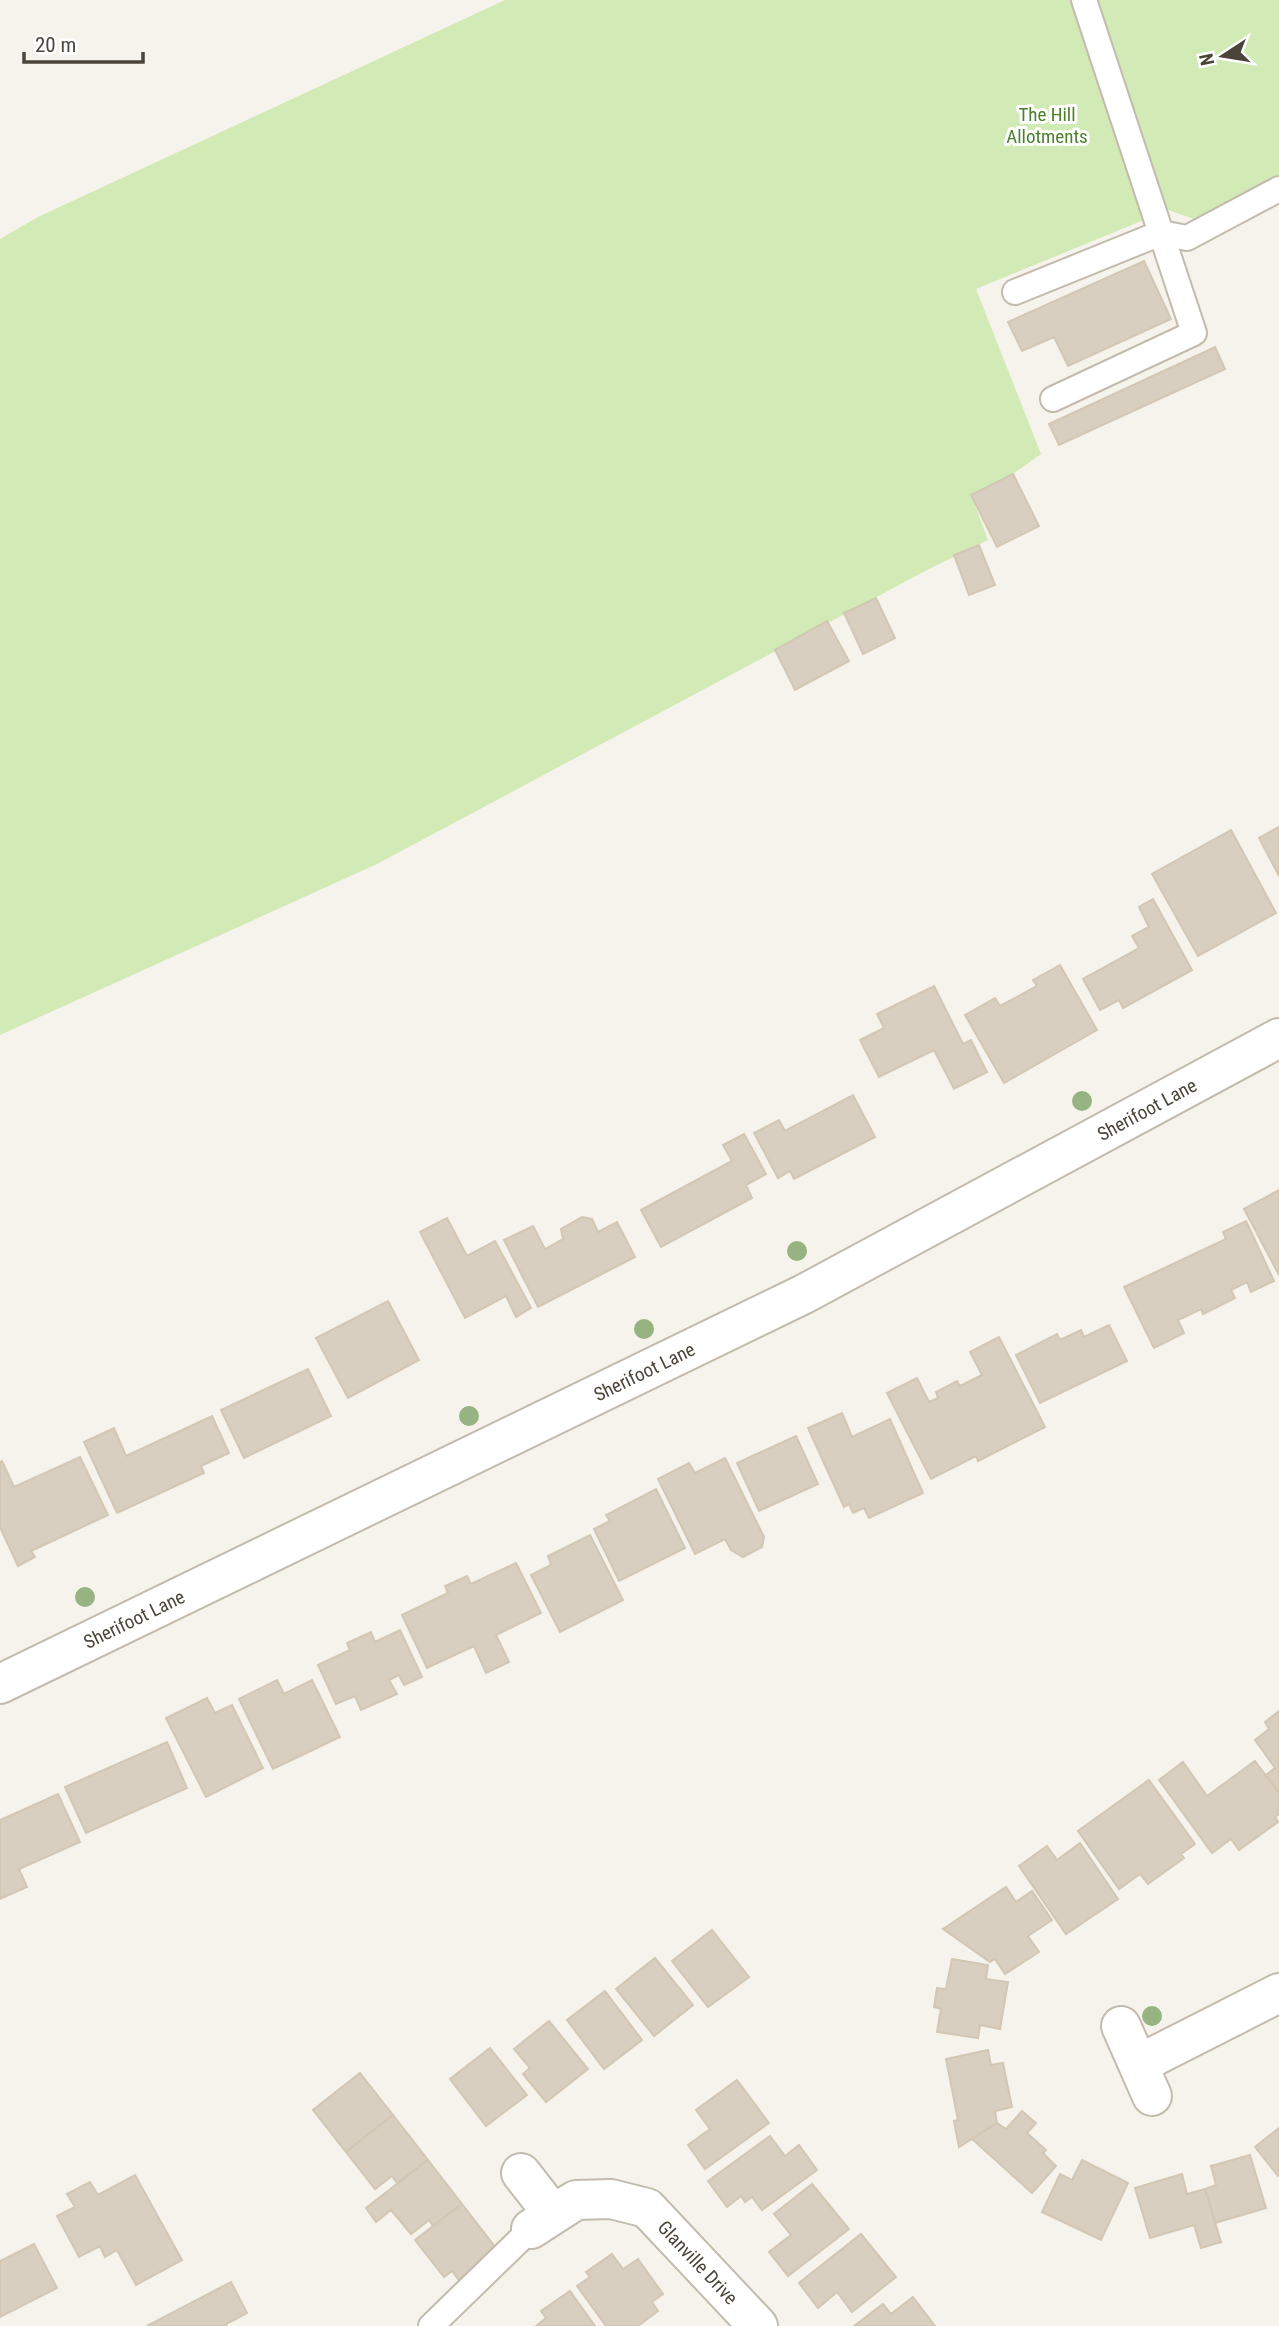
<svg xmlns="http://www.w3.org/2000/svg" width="1279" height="2326" viewBox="0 0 1279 2326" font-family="'Roboto Condensed',sans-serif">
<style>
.green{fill:#d2eab5}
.building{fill:#d8cfc1;stroke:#d3c7b4;stroke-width:2}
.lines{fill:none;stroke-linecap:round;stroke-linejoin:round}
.lane-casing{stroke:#c2bbae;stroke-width:28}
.street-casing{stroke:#c2bbae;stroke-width:42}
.lane{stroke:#fff;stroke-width:24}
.street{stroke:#fff;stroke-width:38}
.tree{fill:#97b381}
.labels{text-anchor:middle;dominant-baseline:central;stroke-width:6;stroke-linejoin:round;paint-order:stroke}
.park-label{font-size:19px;fill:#4a7f2a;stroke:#fff}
.street-label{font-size:19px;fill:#4b4439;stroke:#fff}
</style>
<rect width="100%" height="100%" fill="#f6f3ec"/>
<!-- green -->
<path class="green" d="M505 0H1279V186L1203 222 1168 210 976 289 1041 454 1013 474 971 495 988 540 927 570 377 864 0 1035V239L38 217Z"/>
<!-- building -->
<g class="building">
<path d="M1144 261 1171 319 1068 366 1054 337 1022 351 1008 322Z"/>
<path d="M1215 347 1225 369 1059 445 1049 424Z"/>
<path d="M1013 474 1039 526 997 547 971 495Z"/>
<path d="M979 545 995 585 969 595 954 555Z"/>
<path d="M876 598 895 638 863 654 844 613Z"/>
<path d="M827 621 849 661 795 690 775 650Z"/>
<path d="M1279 827V876L1259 838Z"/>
<path d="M1231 830 1276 913 1198 956 1152 874Z"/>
<path d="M1153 899 1192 970 1123 1008 1119 1000 1100 1010 1083 979 1139 948 1132 936 1149 927 1139 907Z"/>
<path d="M1060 965 1097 1030 1004 1083 965 1015 995 998 1000 1006 1037 986 1033 980Z"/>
<path d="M934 986 963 1044 971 1040 987 1072 954 1089 934 1050 879 1077 860 1040 884 1028 877 1014Z"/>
<path d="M853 1095 875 1137 794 1179 790 1171 778 1178 754 1133 779 1120 785 1131Z"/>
<path d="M744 1134 766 1174 746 1185 752 1198 661 1247 641 1210 732 1161 723 1145Z"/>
<path d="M1279 1190V1275L1244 1209Z"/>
<path d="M582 1217 592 1219 598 1232 617 1222 635 1257 538 1307 504 1240 533 1226 545 1249 563 1239 561 1229Z"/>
<path d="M447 1218 467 1256 495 1241 531 1308 516 1317 506 1296 465 1318 420 1232Z"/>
<path d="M1246 1221 1274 1281 1251 1292 1247 1282 1231 1290 1235 1298 1203 1314 1201 1309 1178 1320 1184 1333 1154 1348 1124 1287 1226 1239 1223 1232Z"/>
<path d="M388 1301 419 1360 348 1398 316 1338Z"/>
<path d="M1109 1325 1127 1361 1040 1403 1016 1355 1057 1334 1060 1340 1081 1330 1084 1337Z"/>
<path d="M999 1337 1045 1427 978 1461 976 1456 931 1479 887 1393 917 1378 929 1402 938 1398 936 1392 957 1381 960 1386 982 1375 970 1352Z"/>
<path d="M308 1369 331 1416 244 1458 221 1410Z"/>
<path d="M842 1413 852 1437 890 1419 923 1493 869 1518 864 1508 853 1513 849 1504 844 1507 808 1428Z"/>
<path d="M212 1416 229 1453 201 1466 204 1473 117 1513 84 1442 114 1428 126 1456Z"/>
<path d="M796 1436 818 1484 759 1511 737 1463Z"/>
<path d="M80 1457 108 1515 31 1551 35 1557 18 1566 0 1527V1462L2 1461 14 1487Z"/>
<path d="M725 1458 764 1537 762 1547 743 1557 731 1550 725 1539 695 1554 658 1479 689 1463 695 1473Z"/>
<path d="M656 1489 685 1548 619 1581 594 1529 610 1521 606 1515Z"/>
<path d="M590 1535 623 1600 560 1632 531 1575 551 1565 548 1556Z"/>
<path d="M516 1563 541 1613 496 1635 509 1662 486 1673 474 1646 427 1668 402 1615 448 1593 445 1586 467 1576 471 1584Z"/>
<path d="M400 1630 422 1677 404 1685 399 1675 389 1680 397 1694 361 1710 355 1696 336 1704 318 1665 350 1650 347 1643 371 1632 375 1642Z"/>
<path d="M277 1680 284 1694 312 1680 340 1737 273 1769 239 1699Z"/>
<path d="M207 1698 215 1713 232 1705 263 1768 206 1797 166 1718Z"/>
<path d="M1279 1711V1793L1266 1775 1275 1768 1255 1740 1269 1729 1265 1722Z"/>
<path d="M167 1742 187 1788 86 1833 65 1787Z"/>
<path d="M1255 1761 1279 1793V1814L1275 1817 1278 1822 1239 1850 1231 1839 1212 1853 1159 1780 1183 1762 1207 1796Z"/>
<path d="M1149 1780 1195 1844 1181 1854 1184 1858 1148 1884 1140 1874 1119 1889 1078 1831Z"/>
<path d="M58 1794 80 1842 19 1869 27 1887 0 1899V1820Z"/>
<path d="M1080 1843 1118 1899 1066 1934 1019 1866 1047 1846 1057 1860Z"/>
<path d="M1006 1887 1016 1902 1032 1891 1052 1920 1028 1936 1039 1952 1005 1974 995 1959 990 1962 943 1929Z"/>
<path d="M712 1930 749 1977 708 2007 672 1961Z"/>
<path d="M655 1958 693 2005 654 2036 616 1989Z"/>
<path d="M952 1959 988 1965 986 1979 1008 1982 1000 2029 980 2025 978 2038 937 2032 941 2009 934 2007 937 1988 946 1989Z"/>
<path d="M605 1991 642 2040 604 2069 567 2020Z"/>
<path d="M549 2021 588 2069 546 2102 523 2074 530 2068 514 2049Z"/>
<path d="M490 2048 527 2095 486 2126 450 2079Z"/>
<path d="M988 2050 991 2065 1003 2063 1012 2107 995 2111 997 2123 959 2147 954 2121 958 2120 946 2059Z"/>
<path d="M360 2073 393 2115 346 2152 313 2110Z"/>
<path d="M737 2080 769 2123 705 2169 688 2145 710 2129 696 2110Z"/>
<path d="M1022 2111 1036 2123 1027 2133 1046 2150 1043 2153 1056 2166 1032 2193 972 2139 997 2123 1006 2129Z"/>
<path d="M393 2115 428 2160 397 2183 392 2176 375 2189 346 2152Z"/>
<path d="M1279 2128V2176H1278L1255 2147Z"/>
<path d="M770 2136 785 2156 799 2145 817 2170 762 2210 752 2197 745 2202 741 2196 727 2207 708 2181Z"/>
<path d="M1250 2155 1266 2208 1215 2223 1205 2189 1216 2185 1211 2166Z"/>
<path d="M428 2160 462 2204 433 2226 429 2220 411 2234 391 2210 376 2222 366 2208Z"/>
<path d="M1082 2160 1128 2183 1101 2240 1042 2212 1060 2174 1072 2180Z"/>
<path d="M1182 2174 1187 2194 1205 2189 1221 2242 1201 2248 1194 2225 1150 2238 1135 2188Z"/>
<path d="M135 2175 182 2260 136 2285 117 2250 105 2257 100 2246 79 2257 57 2216 75 2207 67 2194 90 2182 98 2195Z"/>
<path d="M812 2184 849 2229 788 2276 769 2252 791 2235 774 2214Z"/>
<path d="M462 2204 500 2253 461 2283 452 2271 444 2277 415 2240Z"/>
<path d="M861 2234 896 2277 852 2312 837 2292 818 2308 799 2283Z"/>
<path d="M34 2244 57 2288 0 2317V2261Z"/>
<path d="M612 2254 623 2269 638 2259 663 2294 652 2302 658 2311 638 2326H606L577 2286 590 2277 586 2272Z"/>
<path d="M231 2282 247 2313 226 2324 227 2326H147Z"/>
<path d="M570 2291 595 2326H536L546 2318 541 2311Z"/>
<path d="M913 2297 935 2326H854L883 2304 891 2314Z"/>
</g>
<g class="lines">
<defs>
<g id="lane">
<path d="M1015 292 1161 233 1187 238 1279 189"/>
<path d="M1053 399 1194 333 1084 0"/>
<path d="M431 2326 531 2229"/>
</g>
<g id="street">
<path id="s1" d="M0 1684 804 1294 1279 1038"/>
<path d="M1121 2026 1152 2096"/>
<path d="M1139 2064 1279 1993"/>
<path d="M521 2173 553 2214"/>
<path id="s2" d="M531 2229 576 2200 611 2199 647 2208 758 2326"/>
</g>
</defs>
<!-- lane casing -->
<use href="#lane" class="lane-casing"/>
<!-- street casing -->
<use href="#street" class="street-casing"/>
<!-- lane -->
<use href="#lane" class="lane"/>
<!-- street -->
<use href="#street" class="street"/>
</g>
<!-- trees -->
<g class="tree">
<circle cx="1082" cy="1101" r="10"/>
<circle cx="797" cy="1251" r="10"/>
<circle cx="644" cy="1329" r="10"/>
<circle cx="469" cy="1416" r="10"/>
<circle cx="85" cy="1597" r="10"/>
<circle cx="1152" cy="2016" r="10"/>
</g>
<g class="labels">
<!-- park labels -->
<g class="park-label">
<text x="1047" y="114">The Hill<tspan x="1047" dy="22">Allotments</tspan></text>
</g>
<!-- street labels -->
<g class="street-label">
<text stroke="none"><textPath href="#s1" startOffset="1283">Sherifoot Lane</textPath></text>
<text stroke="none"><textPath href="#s1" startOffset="716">Sherifoot Lane</textPath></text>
<text stroke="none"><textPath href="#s1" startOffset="149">Sherifoot Lane</textPath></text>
<text stroke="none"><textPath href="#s2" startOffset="200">Glanville Drive</textPath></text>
</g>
</g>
<!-- north arrow -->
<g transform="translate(1223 56) rotate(258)" stroke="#ffffff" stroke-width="5" paint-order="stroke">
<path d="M0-5L12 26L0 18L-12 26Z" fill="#4b4439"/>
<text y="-10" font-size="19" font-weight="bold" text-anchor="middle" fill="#4b4439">N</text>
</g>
<!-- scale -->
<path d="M24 52v10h119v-10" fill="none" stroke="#4b4439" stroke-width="3.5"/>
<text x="35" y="52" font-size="21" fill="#4b4439" stroke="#ffffff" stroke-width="5" paint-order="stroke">20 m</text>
</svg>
